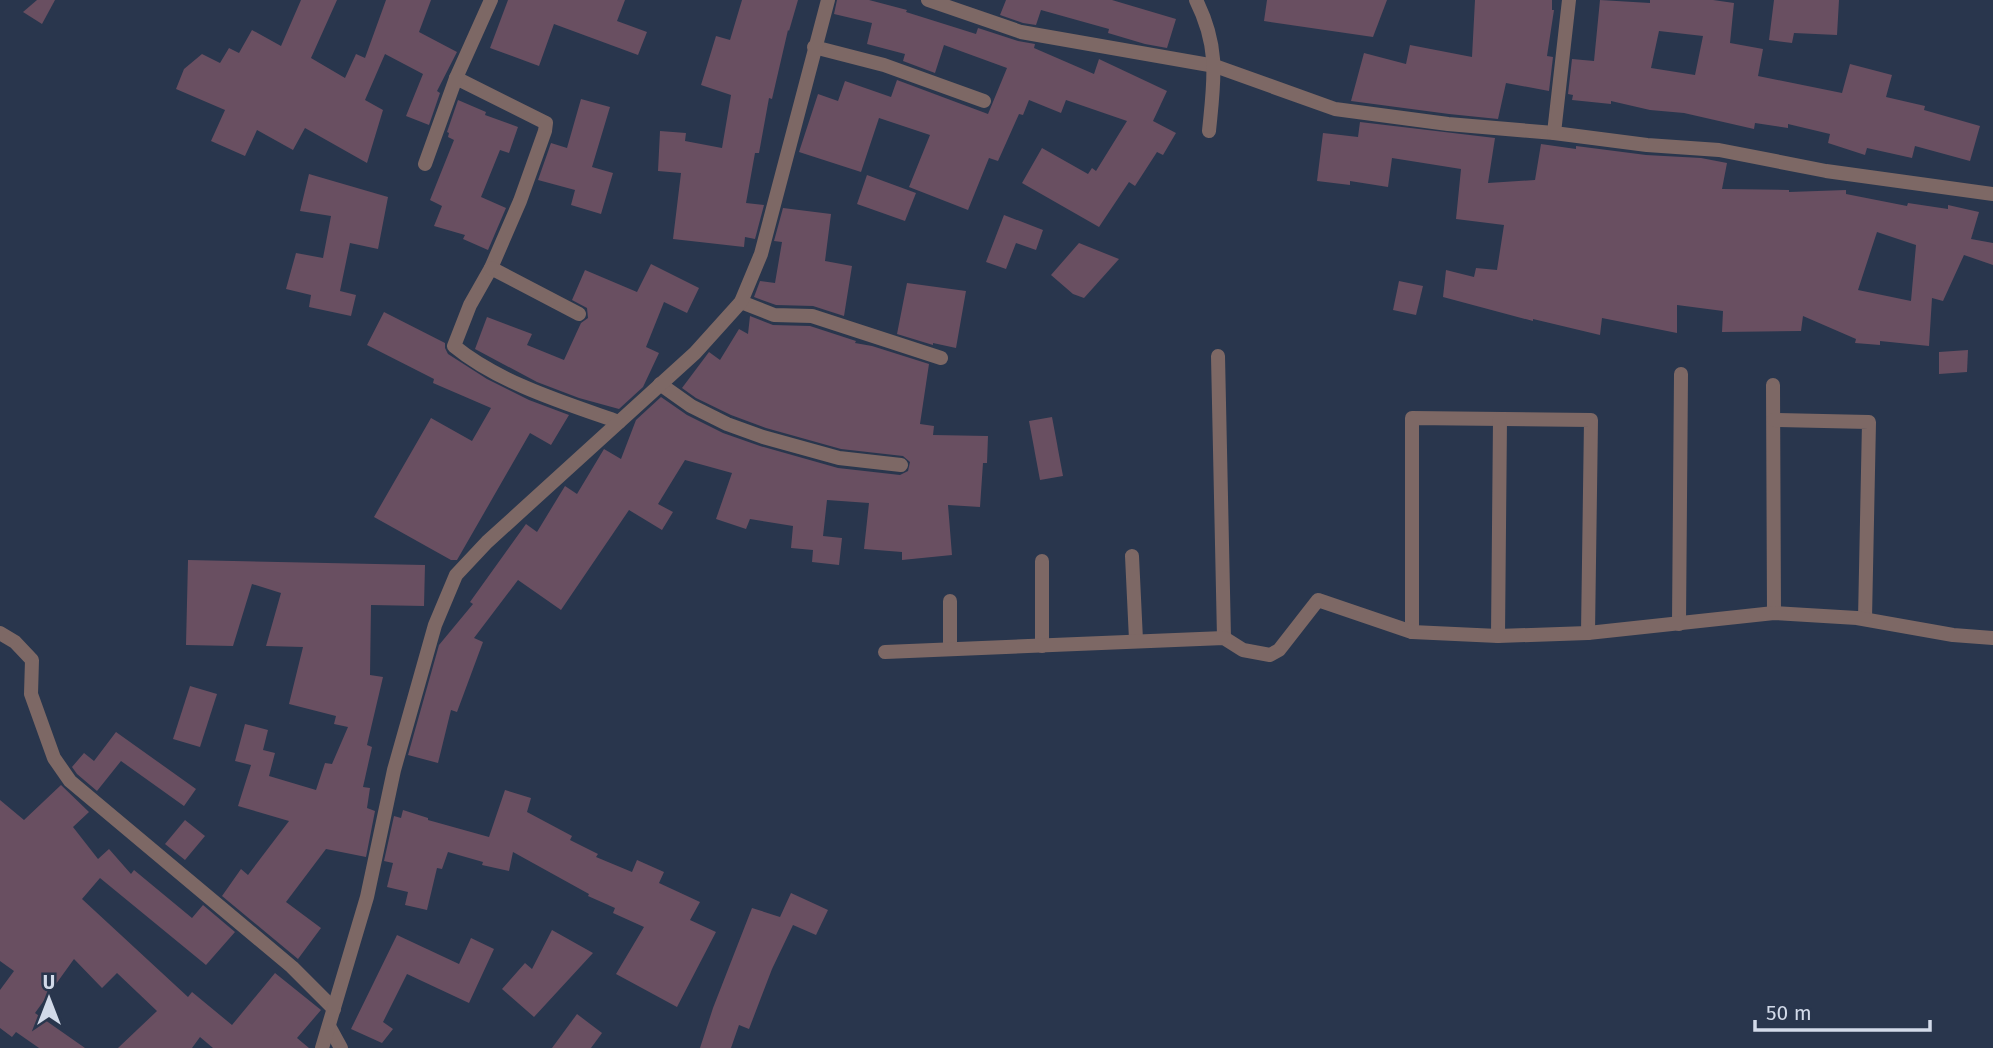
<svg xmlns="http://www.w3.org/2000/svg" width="1993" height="1048" viewBox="0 0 1993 1048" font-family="'Fira Sans',sans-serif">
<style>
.building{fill:#694f61;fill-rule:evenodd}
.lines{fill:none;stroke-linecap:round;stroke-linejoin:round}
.minor{stroke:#7d6865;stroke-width:14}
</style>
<rect width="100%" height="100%" fill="#29364d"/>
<!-- building -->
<g class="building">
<path d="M37 0H55L42 24 23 12Z"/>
<path d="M301 0H337L311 58 345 78 356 54 365 58 386 0H431L419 32 457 52 437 91 440 93 429 125 406 116 423 74 385 54 365 100 383 110 367 163 305 128 293 150 257 130 245 156 211 141 225 110 176 89 184 69 202 54 220 63 229 48 239 53 252 30 281 46Z"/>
<path d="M508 0H625L617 21 647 32 638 55 554 24 539 66 490 48Z"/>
<path d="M742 0H798L789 31 788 30 772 99 769 98 759 153H755L746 203 764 205 755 239 745 237 744 247 673 239 681 173 658 171 660 131 686 133 685 141 722 148 731 95 701 85 716 36 730 40Z"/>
<path d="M837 0H869L907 10 906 12 976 34 978 28 1018 41 1035 44 1034 48 1094 74 1099 59 1167 91 1153 121 1176 133 1163 155 1157 152 1135 186 1129 182 1099 227 1022 183 1042 148 1088 174 1092 168 1096 171 1127 121 1066 100 1061 113 1029 100 1023 115 1019 114 998 161 989 158 968 210 909 187 930 135 879 118 861 172 799 152 818 94 838 101 845 81 891 97 897 80 988 114 1007 68 944 45 935 73 903 61 905 54 867 44 872 23 834 14Z"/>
<path d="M1006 0H1112L1176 19 1167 48 1145 44 1108 33 1109 29 1041 10 1036 25 1023 23 1000 15Z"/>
<path d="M1267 0H1387L1373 37 1264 21Z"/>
<path d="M1475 0H1552V10H1554L1547 56 1553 57 1549 91 1506 83 1498 119 1449 114 1351 101 1364 53 1406 64 1410 45 1472 57Z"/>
<path d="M1600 0 1650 3V0H1713L1734 3 1730 43 1763 49 1758 76 1842 93 1850 64 1892 75 1886 97 1925 106 1924 110 1980 126 1970 161 1915 146 1912 158 1867 148 1865 155 1828 143 1830 134 1788 124V128L1755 123 1754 129 1684 113 1650 110 1611 101V104L1572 100 1573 95 1568 94 1572 59 1594 61ZM1659 31 1703 36 1695 75 1651 68Z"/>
<path d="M1774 0H1839L1837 35 1794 33 1792 43 1769 40Z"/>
<path d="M581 99 610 107 592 167 613 173 601 214 571 205 575 190 538 180 551 143 567 148Z"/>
<path d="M458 100 486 112 485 115 518 127 509 153 500 150 481 197 506 208 488 250 463 239 465 235 434 226 442 206 430 200 454 140 448 137 449 133 447 132Z"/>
<path d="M1360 122 1495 138 1488 183 1535 180 1541 144 1576 149V146L1646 155 1701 158 1727 163 1722 189 1789 190V192L1846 190V194L1907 206 1908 203 1948 209V205L1979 212 1971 239 1993 243V265L1964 255 1943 301 1932 298 1929 346 1880 341V345L1855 343 1856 339 1803 316 1801 331 1722 332 1723 311 1677 305V333L1602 318 1600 335 1533 319V321L1443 297 1446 270 1474 277 1476 268 1497 270 1504 225 1456 219 1461 169 1392 158 1388 187 1350 181V185L1317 181 1323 133 1358 137ZM1877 232 1916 245 1911 301 1858 290Z"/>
<path d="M309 174 388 197 378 249 350 243 340 291 356 295 351 316 309 307 311 295 286 289 296 253 323 258 331 216 300 211Z"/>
<path d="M867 175 916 193 905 221 857 204Z"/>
<path d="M783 208 831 214 825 261 852 266 844 316 813 306 776 305 754 297 760 281 775 283 782 242 774 241Z"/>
<path d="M1004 215 1043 230 1036 250 1016 243 1006 269 986 262Z"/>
<path d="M1079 243 1119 259 1084 298 1073 294 1051 275Z"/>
<path d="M651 264 699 288 687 313 664 302 646 347 659 353 643 387 619 409 579 398 537 382 475 349 487 317 532 334 527 345 564 360 581 323 588 318 587 308 572 300 585 270 637 292Z"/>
<path d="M1399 281 1423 286 1416 315 1393 310Z"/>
<path d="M907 283 966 291 956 348 933 343V345L897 334Z"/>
<path d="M384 312 445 343V348L448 354 487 379 529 400 569 415 551 445 530 433 457 560H451L374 517 431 418 472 441 491 408 433 383 434 379 367 345Z"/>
<path d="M750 316 773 325 810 326 856 341 855 343 872 346 929 364 920 424 934 426 933 435 988 436 987 463H983L980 507 948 505 952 555 902 560V552L864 549 869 503 827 500 823 536 842 538 839 565 812 562 813 550 791 548 793 526 750 519 746 529 716 519 732 473 685 460 658 504 673 512 662 530 629 510 561 610 518 580 474 638 483 642 457 712 451 710 438 763 408 755 439 645 473 604 470 602 526 524 537 532 565 486 577 494 604 449 621 459 636 420 661 397 687 415 723 433 760 446 838 468 900 475 908 471 910 462 903 456 841 449 766 428 731 415 696 398 682 388 709 352 720 360 739 329 748 334Z"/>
<path d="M1968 350 1967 372 1939 374V352Z"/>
<path d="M1052 417 1063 476 1040 480 1029 421Z"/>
<path d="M188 560 425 565 424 606 371 605 370 675 383 677 367 745 372 747 363 787 370 788 367 808 375 811 366 857 326 849 286 902 321 928 298 959 222 896 241 869 248 875 289 821 238 806 251 765 235 761 245 724 268 730 263 750 275 753 269 776 316 790 325 763 332 764 348 727 334 724 336 716 289 704 303 647 266 646 281 593 252 584 233 646 186 645Z"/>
<path d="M190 686 217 694 200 747 173 739Z"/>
<path d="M116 732 196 789 184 806 121 761 97 791 77 774 72 767 84 753 94 761Z"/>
<path d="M61 785 89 812 73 827 98 859 109 849 131 874 134 870 192 918 203 905 235 932 206 965 100 878 82 899 188 997 192 992 232 1025 275 973 321 1010 297 1038 309 1048H213L200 1037 192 1048H118L157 1011 117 973 102 988 74 959 35 1013 85 1048H39L16 1032 12 1037 0 1028V990L14 971 0 961V800L24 820Z"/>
<path d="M505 790 531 798 527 812 572 836 570 840 598 854 596 857 632 872 637 860 664 872 659 883 700 902 690 920 716 932 677 1007 616 974 644 927 613 913 615 908 588 896 589 894 513 852 509 871 482 865 483 862 448 852 442 869 437 868 427 910 405 905 408 892 387 887 393 863 384 861 394 816 401 818 403 810 428 818V820L489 837Z"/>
<path d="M185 820 205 836 185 860 165 844Z"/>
<path d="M791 893 828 910 816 935 793 925 772 969 749 1029 739 1025 731 1048H700L713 1008 752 908 780 917Z"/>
<path d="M552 930 593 953 534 1017 502 989 525 963 532 969Z"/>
<path d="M397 935 459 964 471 938 494 949 469 1003 407 974 383 1022 393 1029 382 1043 351 1029Z"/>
<path d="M577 1014 602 1033 591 1048H552Z"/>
</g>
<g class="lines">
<!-- minor -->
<g class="minor">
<path d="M928 0 1021 32 1215 66 1335 109 1448 124 1554 133"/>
<path d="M1196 0C1220 48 1214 80 1209 131"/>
<path d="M1569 0 1554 133 1647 145 1719 150 1826 171 1993 194"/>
<path d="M814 47 884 65 984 101"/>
<path d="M456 78 546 123 545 131 520 201 491 268 470 305 454 346C499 383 565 403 619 422"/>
<path d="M425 164 456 78 491 0"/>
<path d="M491 268 579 314"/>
<path d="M741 302 774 315 812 316 941 358"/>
<path d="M1218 356 1224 638"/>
<path d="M660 384 691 406 727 424 763 437 839 458 901 465"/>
<path d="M1773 385 1774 613"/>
<path d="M1774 420 1869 422 1865 619"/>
<path d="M1132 556 1136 640"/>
<path d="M1042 561V646"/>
<path d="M950 601V649"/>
<path d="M1679 624 1681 374"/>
<path d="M1412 632V418L1591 420 1588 633"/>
<path d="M0 633 15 642 32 660 31 694 54 758 70 781 292 967 334 1009"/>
<path d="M1498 636 1500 419"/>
<path d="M885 652 1224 638 1243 650 1270 655 1279 650 1318 600 1412 632 1498 636 1588 633 1774 613 1857 618 1953 635 1993 638"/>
<path d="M329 1026 341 1048"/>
<path d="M322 1048 367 897 394 770 435 625 456 575 487 542 695 353 741 302 761 254 828 0"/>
</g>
</g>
<!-- north arrow -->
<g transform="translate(49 999)" stroke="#29364d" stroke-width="5" paint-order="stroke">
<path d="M0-5L12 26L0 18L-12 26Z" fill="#d2dae9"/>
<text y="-10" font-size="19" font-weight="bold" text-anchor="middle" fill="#d2dae9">U</text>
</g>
<!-- scale -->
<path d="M1755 1020v10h175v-10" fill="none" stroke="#d2dae9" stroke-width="3.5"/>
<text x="1766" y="1020" font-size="21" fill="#d2dae9" stroke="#29364d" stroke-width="5" paint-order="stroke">50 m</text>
</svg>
